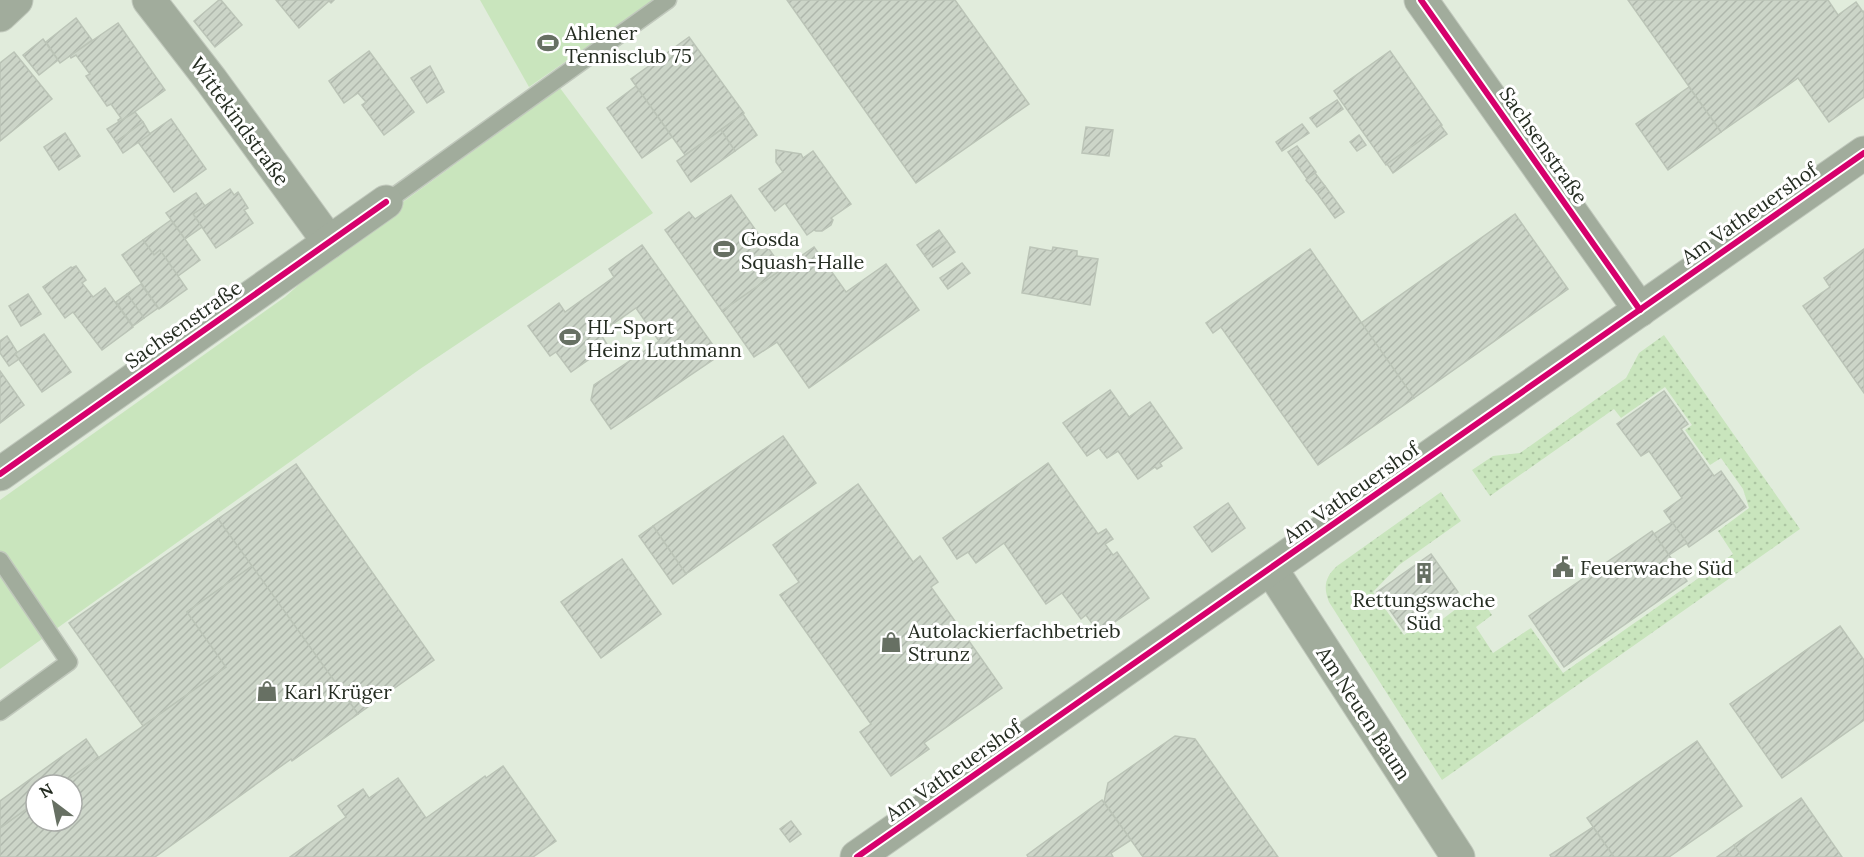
<svg xmlns="http://www.w3.org/2000/svg" width="1864" height="857" viewBox="0 0 1864 857" font-family="Lora,serif">
<style>
.grass{fill:url(#grass-dots)}
.park{fill:#c9e5bd}
.building{fill:url(#building-hatch);stroke:#bbc4b7;stroke-width:1.5}
.lines{fill:none;stroke-linecap:round;stroke-linejoin:round}
.lane-casing{stroke:#c0c8bc;stroke-width:19}
.street-casing{stroke:#c0c8bc;stroke-width:35}
.lane{stroke:#a1ac9c;stroke-width:16}
.street{stroke:#a1ac9c;stroke-width:33}
.cycleway-casing{stroke:#fff;stroke-width:10}
.cycleway{stroke:#d6006c;stroke-width:6}
.labels{text-anchor:middle;dominant-baseline:central;stroke-width:6;stroke-linejoin:round;paint-order:stroke}
.poi-label{font-size:20px;fill:#252d22;stroke:#fff;text-anchor:start}
.street-label{font-size:20px;fill:#252d22;stroke:#fff}
</style>
<defs>
<pattern id="grass-dots" width="8" height="8" patternUnits="userSpaceOnUse" patternTransform="scale(1.5)"><rect width="8" height="8" fill="#c9e5bd"/><path d="M2 2h.1M6 6h.1" fill="none" stroke="#acc5a2" stroke-width="1.8" stroke-linecap="round"/></pattern>
<pattern id="building-hatch" width="6" height="6" patternUnits="userSpaceOnUse" patternTransform="scale(1.5)"><rect width="6" height="6" fill="#ccd5c8"/><path d="M-1 1l2-2M0 6l6-6M5 7l2-2" fill="none" stroke="#afb7ac"/></pattern>
</defs>
<rect width="100%" height="100%" fill="#e1ecdc"/>
<!-- grass -->
<path class="grass" d="M1664 335 1800 529 1442 780 1329 602C1323 587 1325 577 1337 566L1441 492 1461 521 1399 565 1373 592 1404 635 1430 617 1436 624 1460 606 1458 602 1475 590 1492 615 1476 627 1493 653 1531 628 1563 673 1733 554 1718 531 1749 508 1743 489 1721 458 1710 465 1685 430 1692 425 1665 387 1621 418 1614 409 1490 496 1472 470 1493 456 1520 453 1626 378 1639 353Z"/>
<!-- park -->
<g class="park">
<path d="M480 0H654L529 87Z"/>
<path d="M560 88 653 213 420 369 0 669V500L285 297 341 247Z"/>
</g>
<!-- building -->
<g class="building">
<path d="M219 0H221L242 25 215 47 194 21Z"/>
<path d="M276 0H334L331 3 329 1 299 28Z"/>
<path d="M787 0H955L1029 104 916 183Z"/>
<path d="M1628 0H1828L1838 15 1856 2 1863 12 1864 11V97L1829 122 1798 78 1721 132Z"/>
<path d="M76 18 92 40 60 63 46 42Z"/>
<path d="M118 23 165 90 119 123 118 120 121 118 111 104 107 106 86 76 90 74 76 55 71 58 70 56Z"/>
<path d="M689 37 744 113 685 155 631 79Z"/>
<path d="M43 39 58 60 39 75 23 55Z"/>
<path d="M369 51 414 112 384 135 362 105 366 102 358 93 344 103 329 81Z"/>
<path d="M1390 51 1442 125 1386 165 1334 91Z"/>
<path d="M14 52 52 99 0 141V63Z"/>
<path d="M430 66 444 92 427 103 411 78Z"/>
<path d="M636 86 672 137 642 158 607 108Z"/>
<path d="M1689 87 1721 132 1668 170 1636 124Z"/>
<path d="M1337 100 1343 109 1317 127 1310 118Z"/>
<path d="M135 112 143 122 116 142 107 129Z"/>
<path d="M743 114 757 135 735 151 721 130Z"/>
<path d="M171 119 206 169 174 192 138 142Z"/>
<path d="M143 122 150 134 123 153 116 142Z"/>
<path d="M1302 124 1309 133 1282 151 1276 142Z"/>
<path d="M1441 126 1447 134 1393 173 1387 164Z"/>
<path d="M1086 127 1113 130 1109 156 1082 153Z"/>
<path d="M721 130 735 151 691 182 677 161Z"/>
<path d="M65 133 80 156 59 170 44 147Z"/>
<path d="M1359 135 1366 145 1357 151 1350 142Z"/>
<path d="M1297 146 1316 172 1307 179 1288 152Z"/>
<path d="M776 150 801 154 803 158 813 151 851 204 831 218 833 220 831 225 822 231H816L814 230 807 235 785 203 775 211 759 189 783 172 776 162Z"/>
<path d="M1315 173 1325 186 1316 192 1306 180Z"/>
<path d="M1325 186 1344 212 1335 218 1316 192Z"/>
<path d="M230 189 234 195 238 192 248 208 244 210 253 223 216 248 193 214Z"/>
<path d="M196 193 205 206 193 214 202 227 185 239 166 213Z"/>
<path d="M731 195 783 269 722 311 665 230 689 212 695 219Z"/>
<path d="M1515 214 1568 289 1414 398 1361 323Z"/>
<path d="M171 220 200 260 178 276 160 250 154 255 143 240Z"/>
<path d="M939 230 947 241 925 256 917 245Z"/>
<path d="M143 240 154 255 160 250 187 289 159 309 122 255Z"/>
<path d="M947 241 955 252 933 267 925 256Z"/>
<path d="M642 245 720 355 611 429 591 400 594 385 659 341 636 308 600 333 608 346 571 372 556 352 550 356 528 326 559 303 565 312 614 277 609 269Z"/>
<path d="M814 247 846 292 886 264 919 310 809 388 777 342 754 357 722 311Z"/>
<path d="M1030 247 1052 251 1053 247 1077 251V256L1098 259 1090 305 1022 293Z"/>
<path d="M1310 249 1414 398 1318 465 1221 327 1213 333 1206 323Z"/>
<path d="M1864 249V393L1803 306 1830 287 1824 278Z"/>
<path d="M962 263 970 273 948 289 940 278Z"/>
<path d="M76 266 86 280 82 283 93 297 105 288 133 327 102 350 73 312 65 318 43 287 71 267 72 268Z"/>
<path d="M141 284 158 308 144 318 127 294Z"/>
<path d="M28 294 41 314 21 326 9 306Z"/>
<path d="M127 294 144 318 133 326 116 302Z"/>
<path d="M44 334 71 372 42 392 15 354Z"/>
<path d="M7 336 17 352 15 354 19 359 9 366 0 353V341Z"/>
<path d="M0 371 24 405 0 423Z"/>
<path d="M1110 390 1129 417 1150 402 1182 448 1160 463 1162 466 1157 469 1155 467 1138 479 1118 451 1107 458 1099 448 1087 456 1063 423Z"/>
<path d="M1664 391 1688 424 1681 429 1714 476 1721 471 1746 507 1689 547 1664 511 1682 498 1649 451 1641 456 1617 424Z"/>
<path d="M783 436 816 483 686 574 653 526Z"/>
<path d="M1048 463 1098 534 1106 529 1113 539 1105 544 1113 555 1117 552 1149 598 1099 633 1086 615 1081 619 1062 593 1046 604 1004 543 976 563 968 552 957 559 943 538Z"/>
<path d="M296 464 434 660 358 714 218 519Z"/>
<path d="M858 484 913 562 920 556 938 582 931 587 1002 688 924 743 929 749 891 776 860 732 871 724 780 595 799 582 773 545Z"/>
<path d="M1228 503 1245 528 1212 552 1194 527Z"/>
<path d="M218 519 252 566 187 612 226 667 143 726 69 623Z"/>
<path d="M1672 522 1687 543 1669 555 1654 534Z"/>
<path d="M653 526 686 574 673 584 639 536Z"/>
<path d="M1652 531 1687 581 1564 667 1529 616Z"/>
<path d="M1431 554 1458 592 1445 601 1440 594 1426 603 1431 611 1404 630 1377 592Z"/>
<path d="M622 559 661 614 601 658 561 602Z"/>
<path d="M252 566 358 714 292 761 291 759 155 857H0V828L36 802V821H72V785H60L226 667 187 612Z"/>
<path d="M1840 626 1864 660V720L1782 778 1730 704Z"/>
<path d="M1175 736 1195 739 1278 857H1143L1104 802 1108 783Z"/>
<path d="M86 739 99 758 60 785H36V802L0 828V801Z"/>
<path d="M1697 741 1742 806 1669 857H1614L1587 818Z"/>
<path d="M503 766 556 841 533 857H290L346 817 338 806 363 789 369 798 398 778 426 818 485 776 486 778Z"/>
<path d="M1801 798 1842 857H1742L1734 845Z"/>
<path d="M1102 800 1131 840 1111 853 1113 857H1028L1027 855Z"/>
<path d="M791 821 801 834 790 842 780 829Z"/>
<path d="M1593 827 1614 857H1551L1550 855Z"/>
<path d="M1734 845 1742 857H1717Z"/>
</g>
<g class="lines">
<defs>
<g id="lane">
<path d="M386 202 668 0"/>
<path d="M0 560 69 662 0 712"/>
</g>
<g id="street">
<path d="M149 0 211 80 329 242"/>
<path d="M1421 0 1640 310"/>
<path d="M0 15 16 0"/>
<path d="M0 474 386 202"/>
<path d="M1271 569 1458 857"/>
<path d="M857 857 1864 153"/>
</g>
</defs>
<!-- lane casing -->
<use href="#lane" class="lane-casing"/>
<!-- street casing -->
<use href="#street" class="street-casing"/>
<!-- lane -->
<use href="#lane" class="lane"/>
<!-- street -->
<use href="#street" class="street"/>
<defs>
<g id="cycleway">
<path d="M1421 0 1640 310"/>
<path d="M0 474 386 202"/>
<path d="M857 857 1864 153"/>
</g>
</defs>
<!-- cycleway casing -->
<use href="#cycleway" class="cycleway-casing"/>
<!-- cycleway -->
<use href="#cycleway" class="cycleway"/>
</g>
<!-- icons -->
<defs>
<symbol id="stadium-bare" viewBox="-9 -9 18 18"><path d="M0-5a6.5 5 0 1 0 0 10a6.5 5 0 1 0 0-10ZM-3.5-1.8h7v3.6h-7Z" fill="#677063" stroke="#fff" stroke-width="2.5" paint-order="stroke"/></symbol>
<symbol id="civic-bare" viewBox="-9 -9 18 18"><path d="M-.6-6.5H3V-4.5H.6V-3L4-1V1h2V6H-6V1h2V-1L-.6-3ZM-1.2 2.5V6h2.4V2.5Z" fill="#677063" stroke="#fff" stroke-width="2.5" paint-order="stroke"/></symbol>
<symbol id="building-bare" viewBox="-9 -9 18 18"><path d="M-4-6H4V6H1V3H-1V6H-4ZM-2.5-4.3h1.7v1.8h-1.7ZM.8-4.3h1.7v1.8H.8ZM-2.5-1h1.7V.8h-1.7ZM.8-1h1.7V.8H.8Z" fill="#677063" stroke="#fff" stroke-width="2.5" paint-order="stroke"/></symbol>
<symbol id="shop-bare" viewBox="-9 -9 18 18"><path d="M-5-2.5h2.3a2.7 3.5 0 0 1 5.4 0H5L5.5 6h-11ZM-1.5-2.5h3a1.5 2.3 0 0 0-3 0Z" fill="#677063" stroke="#fff" stroke-width="2.5" paint-order="stroke"/></symbol>
</defs>
<g fill-rule="evenodd">
<use href="#stadium-bare" x="533" y="28" width="30" height="30"/>
<use href="#stadium-bare" x="709" y="234" width="30" height="30"/>
<use href="#stadium-bare" x="555" y="322" width="30" height="30"/>
<use href="#civic-bare" x="1548" y="552" width="30" height="30"/>
<use href="#building-bare" x="1409" y="558" width="30" height="30"/>
<use href="#shop-bare" x="876" y="627" width="30" height="30"/>
<use href="#shop-bare" x="252" y="676" width="30" height="30"/>
</g>
<g class="labels">
<!-- poi labels -->
<g class="poi-label">
<text x="565" y="32">Ahlener<tspan x="565" dy="23">Tennisclub 75</tspan></text>
<text x="741" y="238">Gosda<tspan x="741" dy="23">Squash-Halle</tspan></text>
<text x="587" y="326">HL-Sport<tspan x="587" dy="23">Heinz Luthmann</tspan></text>
<text x="1580" y="567">Feuerwache Süd</text>
<text x="1424" y="599" text-anchor="middle">Rettungswache<tspan x="1424" dy="23">Süd</tspan></text>
<text x="908" y="630">Autolackierfachbetrieb<tspan x="908" dy="23">Strunz</tspan></text>
<text x="284" y="691">Karl Krüger</text>
</g>
<!-- street labels -->
<g class="street-label">
<text transform="translate(240 121) rotate(54)">Wittekindstraße</text>
<text transform="translate(1544 145) rotate(55)">Sachsenstraße</text>
<text transform="translate(1749 213) rotate(-35)">Am Vatheuershof</text>
<text transform="translate(183 324) rotate(-35)">Sachsenstraße</text>
<text transform="translate(1351 492) rotate(-35)">Am Vatheuershof</text>
<text transform="translate(1364 713) rotate(57)">Am Neuen Baum</text>
<text transform="translate(953 770) rotate(-35)">Am Vatheuershof</text>
</g>
</g>
<!-- north arrow -->
<g transform="translate(54 803) rotate(328)"><circle r="28" fill="#ffffff" stroke="#a8aba7" stroke-width="1.5"/>
<path d="M0-4.5L10 22L0 15L-10 22Z" fill="#677063"/>
<text y="-9" font-size="16" font-weight="bold" text-anchor="middle" fill="#252d22">N</text>
</g>
</svg>
